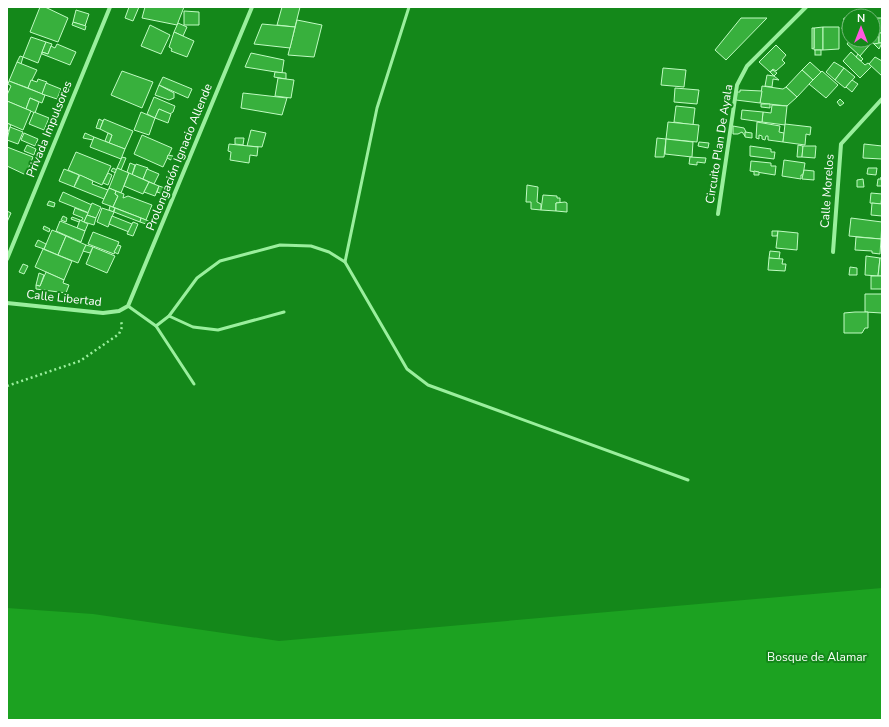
<svg xmlns="http://www.w3.org/2000/svg" width="889" height="727" viewBox="0 0 889 727" font-family="'Nunito Sans',sans-serif">
<style>
.green{fill:#1ca221}
.building{fill:#38b03d;stroke:#c0fbc2}
.lines{fill:none;stroke-linecap:round;stroke-linejoin:round}
.path{stroke:#9aef9d;stroke-width:2.5;stroke-dasharray:2 3;stroke-linecap:butt}
.lane{stroke:#9aef9d;stroke-width:3}
.street{stroke:#9aef9d;stroke-width:4}
.labels{text-anchor:middle;dominant-baseline:central;stroke-width:4;stroke-linejoin:round;paint-order:stroke}
.street-label{font-size:12px;fill:#fff;stroke:#14881a}
.park-label{font-size:12px;fill:#f9fff9;stroke:#14881a}
</style>
<rect width="100%" height="100%" fill="#14881a"/>
<!-- green -->
<path class="green" d="M882 588V720H7V608L93 614 279 641Z"/>
<!-- building -->
<g class="building">
<path d="M40 7H45L68 18 58 42 30 32Z"/>
<path d="M129 7H139L133 21 125 18Z"/>
<path d="M145 7H184L177 25 142 18Z"/>
<path d="M282 7H300L295 27 277 25Z"/>
<path d="M76 10 89 14 85 26 73 22Z"/>
<path d="M184 11 199 12V25H184Z"/>
<path d="M741 18H767L726 60 715 50Z"/>
<path d="M844 18H849V29H842Z"/>
<rect x="873" y="18" width="9" height="15"/>
<path d="M297 20 322 25 314 57 288 55Z"/>
<path d="M73 22 86 26 85 30 72 25Z"/>
<path d="M178 23 187 27 183 36 174 32Z"/>
<path d="M262 24 295 27 290 48 254 44Z"/>
<path d="M150 25 170 35 161 54 141 46Z"/>
<path d="M823 27V50H814V28Z"/>
<path d="M823 27H839V49L823 50Z"/>
<path d="M812 28H814V48L812 49Z"/>
<path d="M174 32 194 41 187 57 171 51 172 49 169 47Z"/>
<path d="M873 33H879V44H874L869 40H873Z"/>
<rect x="879" y="33" width="3" height="10"/>
<path d="M31 37 46 42 38 63 23 57Z"/>
<path d="M850 40H869L872 42 860 56 847 44Z"/>
<path d="M46 42 52 44 48 54 42 52Z"/>
<path d="M879 43H882L879 49 874 44Z"/>
<path d="M57 44 76 52 70 65 42 54V52L48 54 51 46 55 48Z"/>
<path d="M776 45 786 55 782 60 785 63 776 71 773 69 770 72 759 62Z"/>
<rect x="815" y="50" width="6" height="5"/>
<path d="M851 52 865 65 868 63 872 66 860 78 843 61Z"/>
<path d="M251 53 284 60 282 73 245 67Z"/>
<path d="M858 54 863 59 861 61 856 57Z"/>
<path d="M20 56 23 57 21 64 17 62Z"/>
<path d="M875 57 882 61V76L869 64Z"/>
<path d="M17 62 37 70 28 88 9 81Z"/>
<path d="M810 62 821 72 813 80 802 70Z"/>
<path d="M834 62 844 68 835 80 826 72Z"/>
<path d="M663 68 686 70 684 87 661 85Z"/>
<path d="M844 68 855 77 845 88 835 80Z"/>
<path d="M773 70 777 73 774 76 770 72Z"/>
<path d="M802 70 813 80 797 97 786 87Z"/>
<path d="M122 71 153 82 142 108 111 95Z"/>
<path d="M822 71 838 85 826 98 809 84Z"/>
<path d="M275 72 286 73V79L274 77Z"/>
<path d="M767 75 774 76 779 80 773 79 772 87 765 86Z"/>
<path d="M163 77 192 89 188 98 159 85Z"/>
<path d="M278 78 294 80 291 98 275 96Z"/>
<path d="M38 79 47 82 42 94 28 88 31 80 37 82Z"/>
<path d="M852 80 858 84 852 92 846 87Z"/>
<path d="M9 81 45 95 42 103 30 98 26 109 7 101V95L11 86 8 84Z"/>
<path d="M46 83 61 89 57 99 42 94Z"/>
<path d="M159 85 174 93V98L169 100 155 95Z"/>
<path d="M762 86 783 89 786 87 797 97 787 106 760 103Z"/>
<path d="M675 88 699 90 697 104 674 102Z"/>
<path d="M740 90 762 91 760 103 736 100 737 92H740Z"/>
<path d="M243 93 287 98 282 115 241 108Z"/>
<path d="M154 97 175 106 173 112 170 114 159 109 155 118 147 114Z"/>
<path d="M30 98 39 102 35 113 26 109Z"/>
<path d="M840 99 844 103 840 106 837 102Z"/>
<path d="M7 101 31 111 23 130 7 123Z"/>
<path d="M761 104H770V108L761 107Z"/>
<path d="M772 105 787 106 785 125 762 122 763 112 771 113Z"/>
<path d="M676 106 695 108 693 125 674 122Z"/>
<path d="M159 109 171 114 168 123 155 118Z"/>
<path d="M742 110 763 112 762 122 741 119Z"/>
<path d="M34 112 49 118 44 130 29 124Z"/>
<path d="M141 112 155 118 149 135 134 130Z"/>
<path d="M99 119 103 121 100 129 96 128Z"/>
<path d="M104 119 133 131 125 149 109 143 112 135 100 129Z"/>
<path d="M668 122 699 125 697 142 666 139Z"/>
<path d="M757 122 780 126 779 132 784 133 783 142 768 140V136H766L765 140 762 139V136L759 135V139L756 138Z"/>
<path d="M7 123 11 125 7 134Z"/>
<path d="M785 124 811 127 810 135 806 134 805 145 783 142Z"/>
<path d="M733 126 744 128 746 132 745 136 742 132 738 134H733Z"/>
<path d="M10 127 23 132 18 144 7 140Z"/>
<path d="M251 130 266 133 262 147 247 146Z"/>
<path d="M745 132 752 133V138L745 137Z"/>
<path d="M24 133 38 139 35 146 21 140Z"/>
<path d="M85 133 94 137 93 140 83 138Z"/>
<path d="M108 133 112 135 109 143 105 141Z"/>
<path d="M142 135 172 148 163 167 134 154Z"/>
<path d="M94 137 125 149 121 159 90 147Z"/>
<path d="M235 138H244L243 145 235 144Z"/>
<path d="M657 138 666 139 664 157H655Z"/>
<path d="M666 139 693 142 692 157 665 154Z"/>
<path d="M699 142 709 143 708 148 698 146Z"/>
<path d="M229 144 258 147 257 156 250 155 249 163 230 160 231 152 228 151Z"/>
<path d="M864 144 882 146V159L863 158Z"/>
<path d="M27 145 36 149 34 155 24 151Z"/>
<path d="M798 145 803 146 802 157H797Z"/>
<path d="M750 146 771 149V152H775L774 159 750 156Z"/>
<path d="M803 146H816L815 158 802 157Z"/>
<path d="M7 147 33 157 26 175 7 166Z"/>
<path d="M76 152 111 166 102 185 68 170Z"/>
<path d="M168 155 173 156 171 160 167 158Z"/>
<path d="M122 157 126 158 121 170 117 168Z"/>
<path d="M690 157 706 158 705 163 697 162V165L689 164Z"/>
<path d="M784 160 805 163 803 175H801V179L782 176Z"/>
<path d="M751 161 771 163V166H776L775 175 750 171Z"/>
<path d="M130 163 135 165 132 175 127 172Z"/>
<path d="M136 164 148 168 143 179 132 175Z"/>
<path d="M113 168 117 170 116 173 111 171Z"/>
<path d="M117 168 129 173 121 193 109 188Z"/>
<path d="M868 168H877L876 175 867 174Z"/>
<path d="M64 169 79 175 74 187 59 181Z"/>
<path d="M147 169 159 174 154 184 143 179Z"/>
<path d="M804 170 814 171V180L802 179Z"/>
<path d="M754 171 759 172V175H754Z"/>
<path d="M108 173 112 175 108 185 103 183Z"/>
<path d="M129 173 149 182 143 194 124 186Z"/>
<path d="M80 175 93 181 92 184 108 190 104 199 74 187Z"/>
<path d="M881 177 882 186H877L878 179H881Z"/>
<path d="M863 179 864 187H857V180Z"/>
<path d="M149 182 159 186 155 196 144 192Z"/>
<path d="M527 185 538 187 537 202 541 204V210L531 209V202H526Z"/>
<path d="M159 186 165 188 163 194 157 192Z"/>
<path d="M109 188 116 191 115 194 118 196 113 207 102 203Z"/>
<path d="M116 191 124 194 123 198 128 196 152 205 146 220 113 207 118 196 115 194Z"/>
<path d="M63 192 92 205 89 213 59 201Z"/>
<path d="M871 193 882 194 881 204 870 203Z"/>
<path d="M543 195 557 196V198H560V203H556V211L541 210Z"/>
<path d="M49 201 55 203 54 207 47 205Z"/>
<path d="M565 202 567 203V212L556 211V203Z"/>
<path d="M92 203 101 207 96 218 87 215Z"/>
<path d="M872 203 882 204V216L871 215Z"/>
<path d="M110 206 115 208 113 212 109 210Z"/>
<path d="M75 208 88 213 84 222 81 221 83 218 73 214Z"/>
<path d="M102 208 114 212 108 227 97 222Z"/>
<path d="M115 208 141 218 140 222 114 212Z"/>
<path d="M7 211 11 213 7 222Z"/>
<path d="M87 215 96 218 94 225 84 222Z"/>
<path d="M63 216 67 218 66 222 61 220Z"/>
<path d="M112 216 132 224 129 232 109 224Z"/>
<path d="M72 217 80 220 79 222 71 219Z"/>
<path d="M141 218 151 222 149 225 140 222Z"/>
<path d="M851 218 882 222 881 239 849 236Z"/>
<path d="M80 220 88 224 85 231 77 228Z"/>
<path d="M60 221 85 231 81 242 56 231Z"/>
<path d="M133 222 138 224 133 236 127 234Z"/>
<path d="M44 226 50 229 49 232 43 229Z"/>
<path d="M52 230 66 236 58 255 44 249Z"/>
<path d="M772 231H778L777 236H772Z"/>
<path d="M778 231 798 233 797 250 776 248Z"/>
<path d="M93 232 119 242 114 254 88 244Z"/>
<path d="M66 236 86 245 78 263 58 255Z"/>
<path d="M856 237 881 239 880 254 872 253V251L855 250Z"/>
<path d="M38 240 46 244 44 249 35 246Z"/>
<path d="M86 245 93 247 90 253 83 251Z"/>
<path d="M118 245 121 246 118 254 114 252Z"/>
<path d="M93 247 115 256 107 273 86 264Z"/>
<path d="M43 249 72 261 64 280 35 267Z"/>
<path d="M770 251 780 252 779 259 769 258Z"/>
<path d="M866 256 880 258 878 276 865 275Z"/>
<path d="M769 258 783 259 782 264H786L785 271 768 270Z"/>
<path d="M880 258H882V276H878Z"/>
<path d="M23 264 28 266 24 274 19 272Z"/>
<path d="M850 267 857 268V275H849Z"/>
<path d="M46 272 64 280 63 283 69 285 66 293 36 289V285L40 286Z"/>
<path d="M39 273 44 275 40 286 36 285Z"/>
<rect x="871" y="276" width="11" height="13"/>
<path d="M865 294H882V313L865 312Z"/>
<path d="M855 312H868V328H865L862 333H844V313Z"/>
</g>
<g class="lines">
<!-- path -->
<path class="path" d="M7 386 80 361 119 334 122 327 121 320"/>
<!-- lane -->
<g class="lane">
<path d="M345 262 377 108 409 7"/>
<path d="M128 306 156 326 194 384"/>
<path d="M169 316 193 327 218 330 284 312"/>
<path d="M156 326 169 316 197 278 220 261 280 245 311 246 329 252 345 262 407 369 428 385 688 480"/>
</g>
<!-- street -->
<g class="street">
<path d="M718 214 737 85 747 66 806 7"/>
<path d="M833 252 841 144 882 99"/>
<path d="M7 259 110 7"/>
<path d="M7 303 103 313 119 311 128 306 252 7"/>
</g>
</g>
<g class="labels">
<!-- street labels -->
<g class="street-label">
<text transform="translate(49 129) rotate(-68)">Privada Impulsores</text>
<text transform="translate(719 144) rotate(-81)">Circuito Plan De Ayala</text>
<text transform="translate(179 157) rotate(-68)">Prolongación Ignacio Allende</text>
<text transform="translate(827 191) rotate(-86)">Calle Morelos</text>
<text transform="translate(64 298) rotate(6)">Calle Libertad</text>
</g>
<!-- park labels -->
<g class="park-label">
<text x="817" y="657">Bosque de Alamar</text>
</g>
</g>
<!-- border -->
<rect width="889" height="727" fill="none" stroke="#ffffff" stroke-width="16"/>
<!-- north arrow -->
<g transform="translate(861 28)"><circle r="19" fill="#14881a" stroke="#72b876"/>
<path d="M0-3L7 15L0 10L-7 15Z" fill="#ff58de"/>
<text y="-6" font-size="11" font-weight="bold" text-anchor="middle" fill="#ffffff">N</text>
</g>
</svg>
